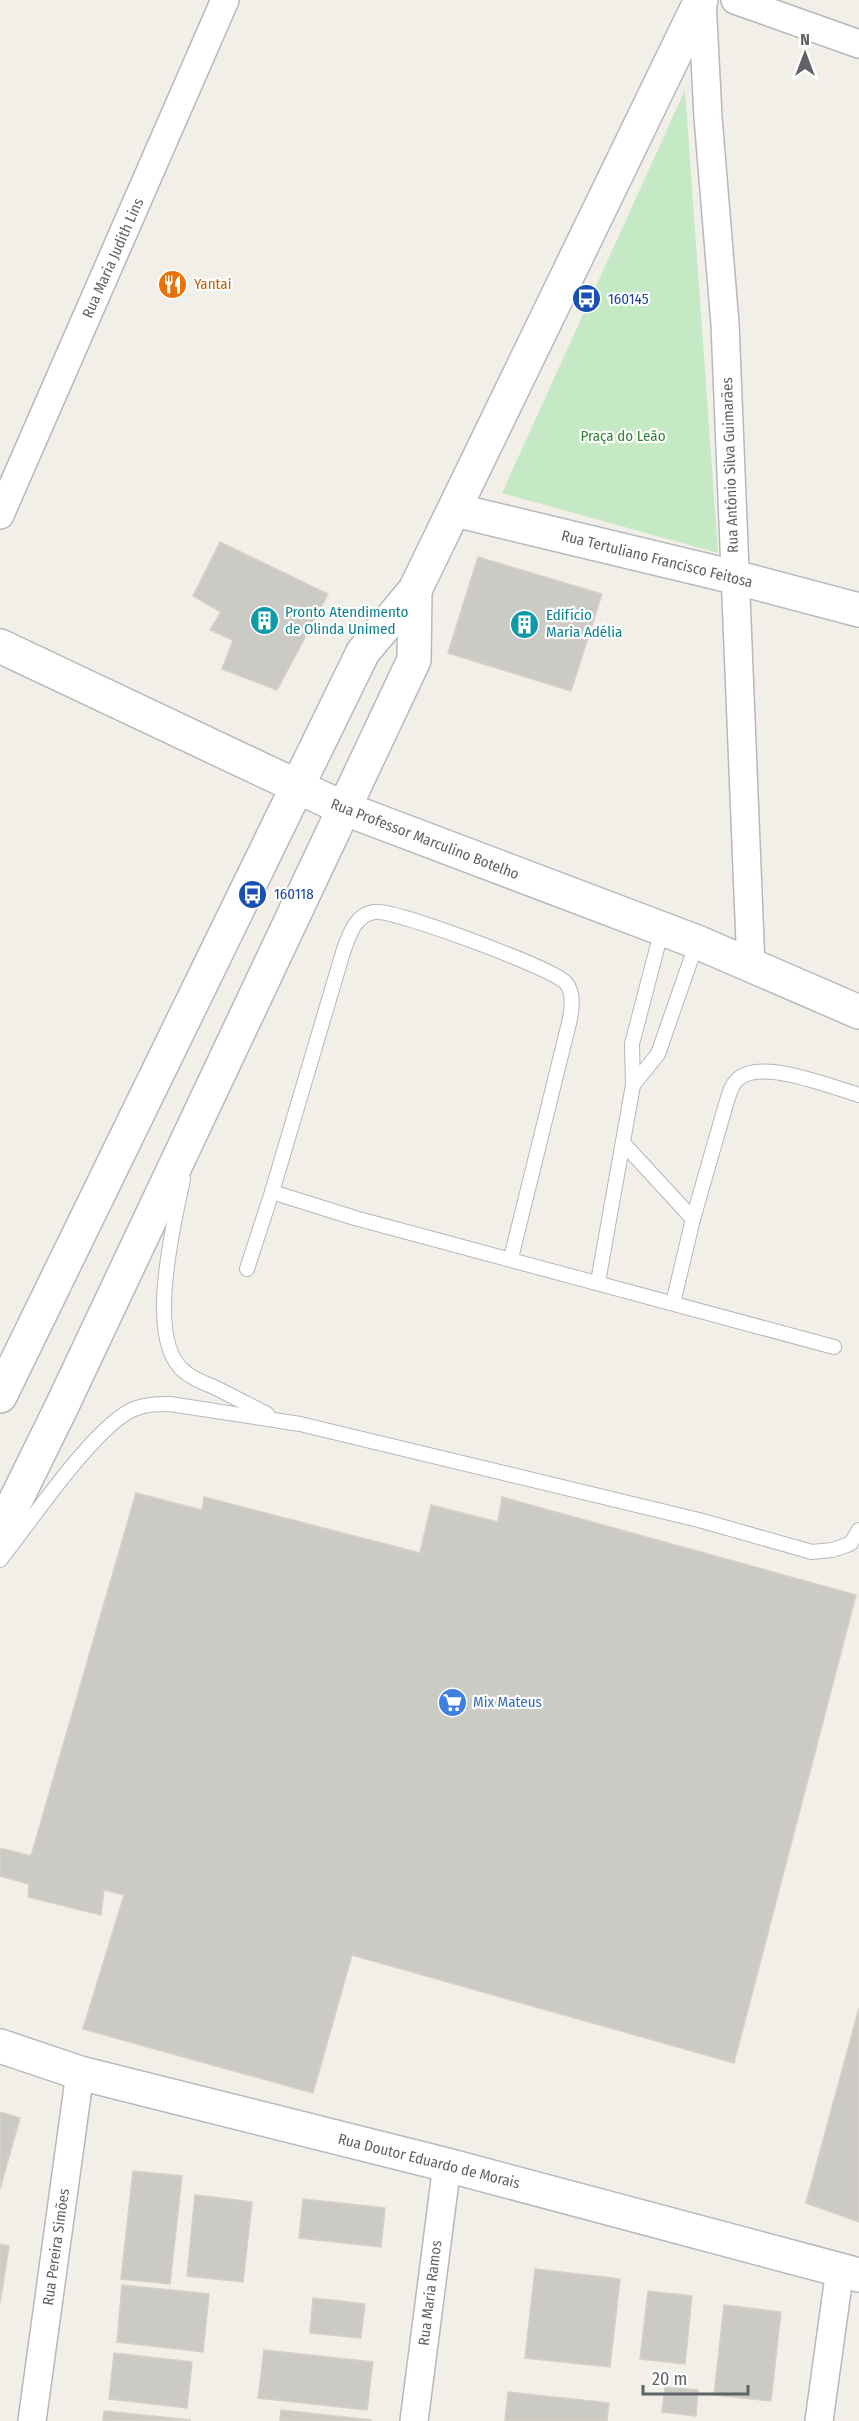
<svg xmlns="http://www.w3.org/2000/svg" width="859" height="2421" viewBox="0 0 859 2421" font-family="'Fira Sans Condensed',sans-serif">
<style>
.green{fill:#c5e8c5}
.building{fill:#cccac5;stroke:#d6d1c6;stroke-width:1.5}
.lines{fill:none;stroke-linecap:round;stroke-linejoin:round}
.lane-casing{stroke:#b5b8bc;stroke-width:16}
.street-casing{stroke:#b5b8bc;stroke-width:30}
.secondary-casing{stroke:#b6babf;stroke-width:36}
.lane{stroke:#fff;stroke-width:14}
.street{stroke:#fff;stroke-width:27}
.secondary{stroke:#fff;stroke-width:33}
.labels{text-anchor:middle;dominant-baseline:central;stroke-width:4.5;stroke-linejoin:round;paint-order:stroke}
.street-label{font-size:15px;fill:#5f6368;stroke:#fff}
.food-label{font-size:15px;fill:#c56008;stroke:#fff;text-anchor:start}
.transit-label{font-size:15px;fill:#164399;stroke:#fff;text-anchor:start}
.park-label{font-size:15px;fill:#348238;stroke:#fff}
.culture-label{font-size:15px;fill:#0d838f;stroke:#fff;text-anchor:start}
.shop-label{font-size:15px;fill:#366cbe;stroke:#fff;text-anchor:start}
</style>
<rect width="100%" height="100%" fill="#f1efe8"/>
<!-- green -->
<path class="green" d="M685 90 718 553 502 493Z"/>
<!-- building -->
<g class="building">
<path d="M220 542 328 594 277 690 222 669 233 640 210 630 221 612 193 596Z"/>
<path d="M478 557 602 594 571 691 448 653Z"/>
<path d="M136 1493 202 1510 204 1497 420 1553 431 1505 498 1522 502 1497 856 1595 734 2063 352 1955 313 2093 83 2029 124 1895 104 1890 101 1915 28 1897 29 1884 0 1876V1848L31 1856Z"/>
<path d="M859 2008V2222L806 2203Z"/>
<path d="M0 2112 20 2118 0 2189Z"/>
<path d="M133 2171 182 2176 170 2284 121 2279Z"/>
<path d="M195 2195 252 2202 243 2282 187 2276Z"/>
<path d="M303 2199 385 2208 381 2247 299 2238Z"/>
<path d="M0 2244 9 2246 0 2303Z"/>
<path d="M535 2269 620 2279 610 2367 525 2358Z"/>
<path d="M122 2285 209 2294 203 2352 117 2342Z"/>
<path d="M648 2291 692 2296 685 2364 640 2359Z"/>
<path d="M313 2298 365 2304 361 2338 310 2333Z"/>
<path d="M724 2305 781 2312 771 2401 714 2395Z"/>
<path d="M264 2350 373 2362 367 2410 258 2398Z"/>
<path d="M114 2353 192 2362 187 2408 109 2399Z"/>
<path d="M665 2387 698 2390 696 2416 662 2412Z"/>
<path d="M508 2392 609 2403 607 2421H505Z"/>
<path d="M281 2410 371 2420V2421H280Z"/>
<path d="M104 2411 191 2420 103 2421Z"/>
</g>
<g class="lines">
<defs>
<g id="lane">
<path d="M633 1085 658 1054 697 942"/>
<path d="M623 1143 693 1219"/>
<path d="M183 1179C174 1224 144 1341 185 1372 193 1379 204 1383 214 1387 232 1396 249 1405 267 1414"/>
<path d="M511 1258 570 1019C572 1007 574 993 566 983 555 969 391 908 374 912 355 915 350 934 344 949L272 1192 355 1218 834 1347"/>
<path d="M247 1269 272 1192"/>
<path d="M598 1282 633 1085 632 1044 662 929"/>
<path d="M673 1303 693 1219 726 1104C729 1095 731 1085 738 1079 761 1058 832 1087 859 1095"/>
<path d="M0 1560C29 1524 95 1425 134 1409 146 1404 158 1404 170 1404L300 1424 699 1520 812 1552 832 1550 847 1545 851 1543 859 1530"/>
</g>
<g id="street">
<path d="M702 0 708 117 725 324 751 967"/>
<path d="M735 0 859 44"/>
<path d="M0 515 225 0"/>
<path d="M32 2421 80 2073"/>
<path d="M414 2421 447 2165"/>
<path d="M819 2421 840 2269"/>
</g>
<g id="secondary">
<path d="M455 510 734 577 859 610"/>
<path d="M0 646 343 808 697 942 859 1012"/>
<path d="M0 1396 363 652 415 590 701 0"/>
<path d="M0 1532 62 1406 414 660 415 590"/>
<path d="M0 2046 80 2073 447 2165 859 2275"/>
</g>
</defs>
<!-- lane casing -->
<use href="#lane" class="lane-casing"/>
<!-- street casing -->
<use href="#street" class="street-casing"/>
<!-- secondary casing -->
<use href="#secondary" class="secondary-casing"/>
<!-- lane -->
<use href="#lane" class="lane"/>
<!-- street -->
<use href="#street" class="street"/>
<!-- secondary -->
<use href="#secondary" class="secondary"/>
</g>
<!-- icons -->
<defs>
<symbol id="restaurant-disc" viewBox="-11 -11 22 22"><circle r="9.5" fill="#e8710a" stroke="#fff"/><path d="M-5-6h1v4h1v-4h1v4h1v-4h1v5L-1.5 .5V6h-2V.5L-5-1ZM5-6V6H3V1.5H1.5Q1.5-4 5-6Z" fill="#fff"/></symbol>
<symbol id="bus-disc" viewBox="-11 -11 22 22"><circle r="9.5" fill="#1a4fb4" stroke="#fff"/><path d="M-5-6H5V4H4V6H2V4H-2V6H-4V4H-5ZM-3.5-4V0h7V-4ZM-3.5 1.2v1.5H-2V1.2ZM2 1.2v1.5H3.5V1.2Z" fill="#fff"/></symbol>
<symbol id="building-disc" viewBox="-11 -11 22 22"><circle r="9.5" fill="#0f9aa8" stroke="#fff"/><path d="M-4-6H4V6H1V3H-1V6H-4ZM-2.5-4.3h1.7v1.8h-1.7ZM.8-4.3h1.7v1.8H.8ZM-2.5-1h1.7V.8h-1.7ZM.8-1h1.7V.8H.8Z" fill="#fff"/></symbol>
<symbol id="supermarket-disc" viewBox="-11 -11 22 22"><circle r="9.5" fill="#3f7fe0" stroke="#fff"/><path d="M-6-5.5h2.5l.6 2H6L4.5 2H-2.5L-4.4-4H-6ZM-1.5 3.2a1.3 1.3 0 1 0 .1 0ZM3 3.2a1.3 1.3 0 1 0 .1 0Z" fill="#fff"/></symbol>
</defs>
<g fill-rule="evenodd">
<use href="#restaurant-disc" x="156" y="268" width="33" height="33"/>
<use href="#bus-disc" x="570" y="282" width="33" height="33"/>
<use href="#building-disc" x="248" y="604" width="33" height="33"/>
<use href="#building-disc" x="508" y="608" width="33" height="33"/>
<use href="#bus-disc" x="236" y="878" width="33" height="33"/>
<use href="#supermarket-disc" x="436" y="1686" width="33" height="33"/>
</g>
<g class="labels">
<!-- street labels -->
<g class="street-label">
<text transform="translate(113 258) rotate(-66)">Rua Maria Judith Lins</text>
<text transform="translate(730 465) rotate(-92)">Rua Antônio Silva Guimarães</text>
<text transform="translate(657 559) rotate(14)">Rua Tertuliano Francisco Feitosa</text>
<text transform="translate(425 839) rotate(21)">Rua Professor Marculino Botelho</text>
<text transform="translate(429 2161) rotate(14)">Rua Doutor Eduardo de Morais</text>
<text transform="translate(56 2247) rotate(-82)">Rua Pereira Simões</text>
<text transform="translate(430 2293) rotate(-83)">Rua Maria Ramos</text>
</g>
<!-- food labels -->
<g class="food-label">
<text x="194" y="284">Yantai</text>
</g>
<!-- transit labels -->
<g class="transit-label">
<text x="608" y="299">160145</text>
<text x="274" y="894">160118</text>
</g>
<!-- park labels -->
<g class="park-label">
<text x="623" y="436">Praça do Leão</text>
</g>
<!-- culture labels -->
<g class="culture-label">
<text x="285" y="612">Pronto Atendimento<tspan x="285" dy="17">de Olinda Unimed</tspan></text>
<text x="546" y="615">Edifício<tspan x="546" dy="17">Maria Adélia</tspan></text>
</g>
<!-- shop labels -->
<g class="shop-label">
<text x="473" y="1702">Mix Mateus</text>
</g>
</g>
<!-- north arrow -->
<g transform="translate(805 54)" stroke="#ffffff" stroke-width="4.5" paint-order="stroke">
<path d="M0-4.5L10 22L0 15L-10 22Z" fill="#5f6368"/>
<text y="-9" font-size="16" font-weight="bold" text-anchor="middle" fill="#5f6368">N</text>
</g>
<!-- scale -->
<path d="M643 2385v9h105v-9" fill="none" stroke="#5f6368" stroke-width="3"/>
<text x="652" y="2385" font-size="18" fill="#5f6368" stroke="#ffffff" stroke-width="4.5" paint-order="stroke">20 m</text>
</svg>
